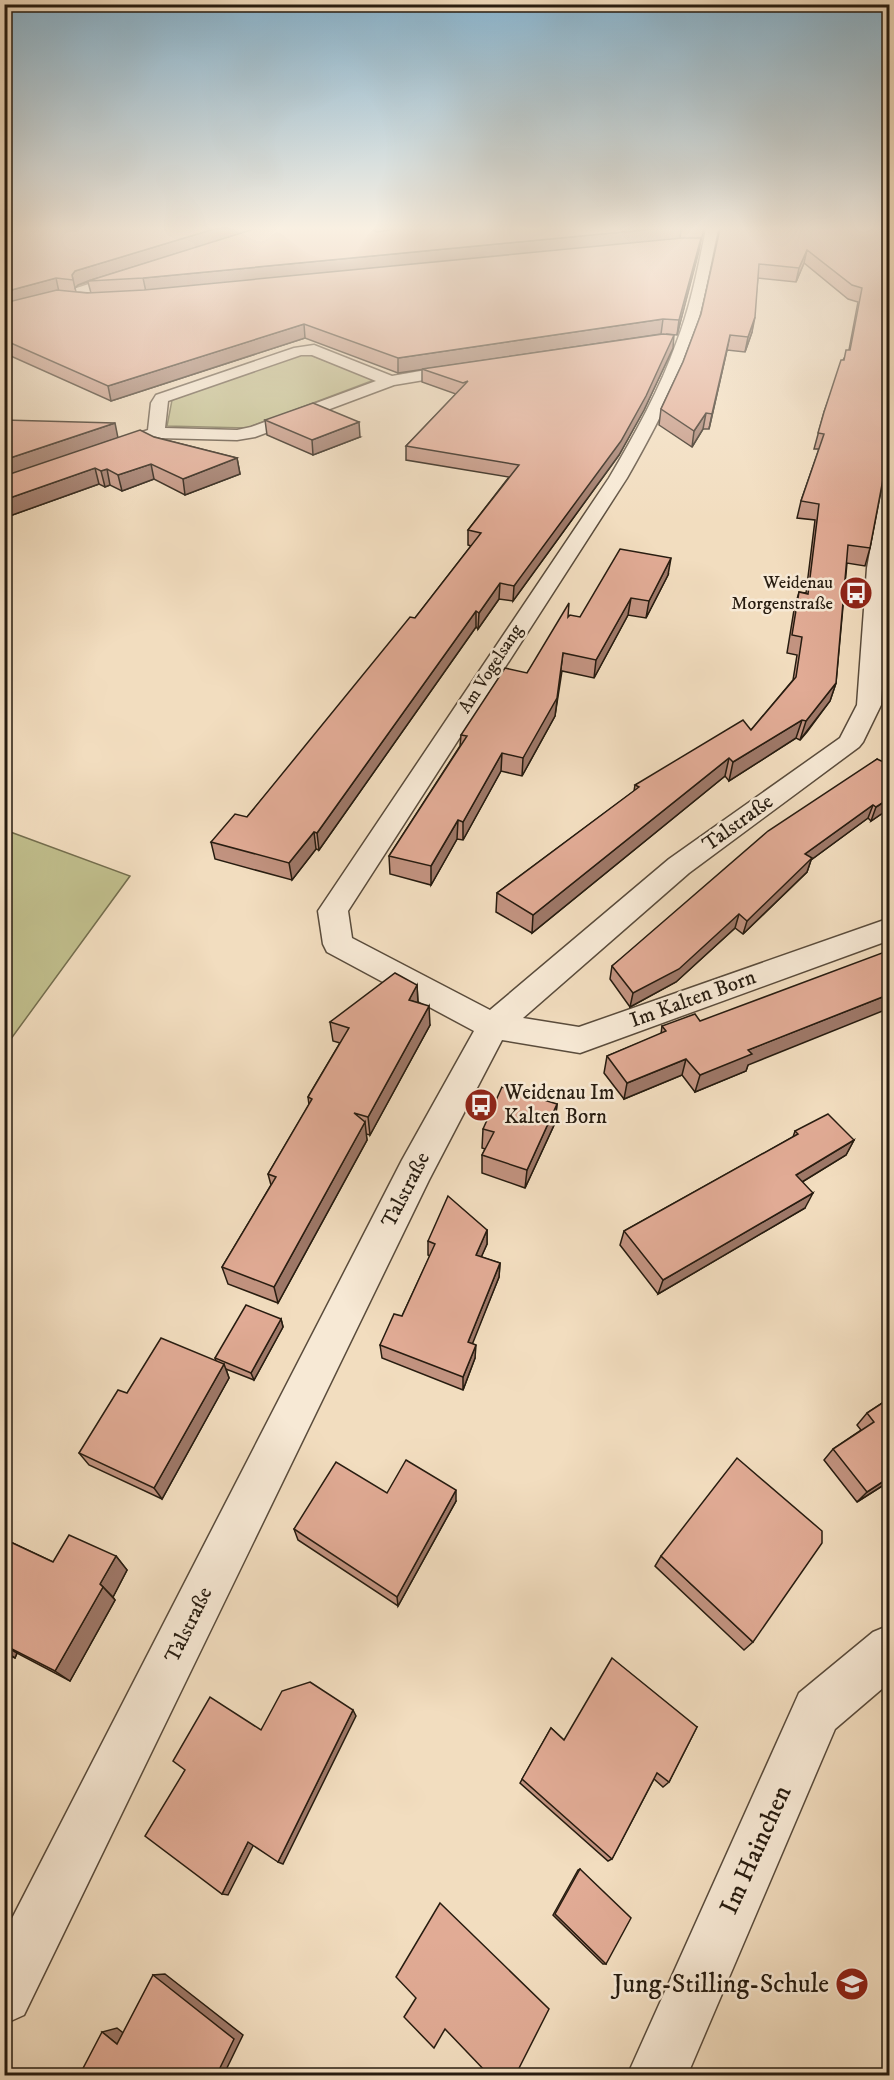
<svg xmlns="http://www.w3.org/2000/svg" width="894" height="2080" viewBox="0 0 894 2080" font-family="'IM FELL DW Pica',serif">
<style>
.green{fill:#c1bf8d;stroke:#746e4e;stroke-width:1.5}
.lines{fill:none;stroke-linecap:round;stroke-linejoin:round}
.street-casing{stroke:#5a4c3c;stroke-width:3}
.street{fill:#f7e9d5;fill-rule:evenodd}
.wall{fill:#c29380;stroke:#271c10;stroke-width:1.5;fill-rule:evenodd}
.shaded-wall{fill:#9e7868;stroke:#271c10;stroke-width:1.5}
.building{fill:#e1ab95;stroke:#271c10;stroke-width:1.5}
.labels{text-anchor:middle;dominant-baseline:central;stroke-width:5;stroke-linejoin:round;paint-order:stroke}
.far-poi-label{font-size:18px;fill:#271c10;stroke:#f7e9d5;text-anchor:end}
.far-street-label{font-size:18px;fill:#271c10;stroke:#f7e9d5}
.street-label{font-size:21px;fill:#271c10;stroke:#f7e9d5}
.poi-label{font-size:21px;fill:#271c10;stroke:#f7e9d5;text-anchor:start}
.near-street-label{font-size:26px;fill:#271c10;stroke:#f7e9d5}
.near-poi-label{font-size:26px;fill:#271c10;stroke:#f7e9d5;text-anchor:end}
</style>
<rect width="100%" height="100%" fill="#f2ddbf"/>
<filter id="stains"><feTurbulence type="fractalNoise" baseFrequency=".00333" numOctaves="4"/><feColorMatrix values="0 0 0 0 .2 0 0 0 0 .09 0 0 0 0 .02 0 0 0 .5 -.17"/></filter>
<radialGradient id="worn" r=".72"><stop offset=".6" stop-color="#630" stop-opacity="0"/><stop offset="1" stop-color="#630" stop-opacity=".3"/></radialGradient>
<!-- green -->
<g class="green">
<path d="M301 354H308L374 380 247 428 167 426 172 400Z"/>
<path d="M5 830 130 876 5 1047 4 830Z"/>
</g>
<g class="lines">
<defs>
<g id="street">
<path d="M706 229H718C710 266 704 305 692 341 676 389 652 434 627 478L348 911 352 938 490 1010 669 859 840 738 857 705 867 568 881 491 883 487 890 486V554L881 705 863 742 859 747 689 873 523 1018 579 1027 890 918V940L580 1053 502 1040 429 1180 24 2015 4 2024V1934L402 1160 474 1031 327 952 323 944 318 911 609 478C635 434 660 389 677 341 691 305 698 267 706 229Z"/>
<path d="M132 270 137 271 139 274 137 277 65 301H55L53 298 55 295Z"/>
<path d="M314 345 392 376 466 363 474 368 466 373 394 385 255 437 237 440 158 438 108 455 102 454 99 450 102 446 148 430 151 403 156 395 294 348ZM301 355H312L376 381 251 427 237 430 165 428 168 401Z"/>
<path d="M890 1625V1682L835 1729 687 2076H627L799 1693 873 1632Z"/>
</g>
</defs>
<!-- street casing -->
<use href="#street" class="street-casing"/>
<!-- street -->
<use href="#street" class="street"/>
</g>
<!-- wall -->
<g class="wall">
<path d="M4 229H704L677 335 667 334 673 348 644 410 619 455 513 601 499 599 478 629 476 627 319 850 316 849 292 880 215 859 211 842 247 817 415 618 471 546 468 545V530L509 477 406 460V446L456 394 422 382V369L398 373 305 338 111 401 4 353ZM88 282 91 293 76 292 75 288 78 285Z"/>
<path d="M720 229H890V484L883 485 882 486 870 548 865 566 847 563 836 683 830 701 807 732 800 740 796 738 729 781 725 776 532 933 496 912 497 893 634 791 635 785 751 730 793 680 797 655 787 653 794 610 799 592 806 593 815 520 797 518 801 501 819 449H814L824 412 843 360 849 350 858 302 848 299 804 263 796 282 758 278 752 332 745 352 727 350 709 429H703L692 447 659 425 661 409 683 362 701 314Z"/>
<path d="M265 420 360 437 313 455 267 435Z"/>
<path d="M154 437 237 458 240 474 185 495 154 479 122 491 110 485 105 487 99 484 4 518 118 438Z"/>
<path d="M668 575 646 618 628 615 594 678 562 671 555 716 522 776 501 771 463 840 457 839 431 885 390 874 389 856 460 746 461 735 527 673 568 617H580Z"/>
<path d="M877 759 890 808 871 821 868 818 811 860 807 872 743 934 735 928 676 982 630 1007 610 979 612 966Z"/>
<path d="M417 985 418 1003 430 1025 370 1135 366 1134 367 1140 278 1303 228 1284 222 1267 271 1185 268 1174 309 1105 308 1097 340 1043 333 1041 330 1022Z"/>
<path d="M700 1021 748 1065 746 1071 695 1092 682 1075 624 1099 604 1073 607 1056 661 1034 662 1026Z"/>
<path d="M557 1104 555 1123 525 1188 482 1173V1155L485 1149 482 1148 483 1129Z"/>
<path d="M795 1131 854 1140 846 1155 802 1182 805 1208 658 1294 620 1245 624 1231 793 1137Z"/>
<path d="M487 1230V1244L481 1257 500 1263 499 1277 472 1343 475 1358 463 1390 382 1358 380 1345 402 1316 430 1256 428 1255V1241Z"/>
<path d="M281 1319 283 1327 254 1380 226 1369 229 1378 162 1499 89 1465 79 1453 127 1393 216 1361 215 1358Z"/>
<path d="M890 1398V1481L857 1502 824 1460 833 1449 861 1430 857 1425 867 1413Z"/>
<path d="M387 1493 456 1501 398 1606 298 1540 294 1529Z"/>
<path d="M4 1539 53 1562 116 1556 127 1570 113 1597 115 1600 70 1681 17 1653 15 1658 4 1653Z"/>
<path d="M661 1556 753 1642 744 1650 655 1566Z"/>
<path d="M697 1727 669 1782 663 1787 654 1779 612 1859 608 1861 520 1783 551 1728 564 1740Z"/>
<path d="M580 1869 606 1964H603L553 1915 578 1870Z"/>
</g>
<!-- shaded-wall -->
<g class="shaded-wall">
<path d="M4 229H29L4 237Z"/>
<path d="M214 229H256L88 281 78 285 75 288 72 275 75 271Z"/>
<path d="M368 229H399L369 239Z"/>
<path d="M654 229H681L680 239 146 292 143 278Z"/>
<path d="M701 238 699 251 677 335 679 320Z"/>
<path d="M807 250 804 263 796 282 799 268Z"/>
<path d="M56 278 59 292 4 307V292Z"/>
<path d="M755 317 752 332 745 352 748 337Z"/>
<path d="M663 319 661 334 398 373V358Z"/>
<path d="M304 324 305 338 111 401 108 386Z"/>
<path d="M674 335 673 348 644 410 619 455 513 601 514 586Z"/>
<path d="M730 335 727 350 709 429 712 414Z"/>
<path d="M706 413 703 429 692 447 694 431Z"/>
<path d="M359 422 360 437 313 455 312 440Z"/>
<path d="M115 423 118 438 4 477V460Z"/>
<path d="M237 458 240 474 185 495 183 479Z"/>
<path d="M151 464 154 479 122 491 118 475Z"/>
<path d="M95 468 99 484 4 518V500Z"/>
<path d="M888 468H890V484L883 485 879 491 884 474Z"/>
<path d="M107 469 110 485 105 487 101 471Z"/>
<path d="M671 558 668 575 646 618 649 601Z"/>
<path d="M500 583 499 599 478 629 479 613Z"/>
<path d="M631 598 628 615 594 678 596 660Z"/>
<path d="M476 611V627L319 850 317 833Z"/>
<path d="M563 653 555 716 522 776 523 758Z"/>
<path d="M836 683 830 701 800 740 806 721Z"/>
<path d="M802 720 796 738 729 781 733 762Z"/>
<path d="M502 753 501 771 463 840V822Z"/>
<path d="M729 758 725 776 532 933 533 915Z"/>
<path d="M890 798V808L871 821 876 807Z"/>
<path d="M873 805 868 818 811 860 807 872 743 934 747 921 805 854Z"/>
<path d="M458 820 457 839 431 885V866Z"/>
<path d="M314 832 316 849 292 880 289 863Z"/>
<path d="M739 914 735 928 676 982 630 1007 633 993Z"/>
<path d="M417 985 418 1003 409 1000Z"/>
<path d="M890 994V1008L748 1065 746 1071 695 1092 700 1075 748 1050Z"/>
<path d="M429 1006 430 1025 370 1135 368 1117Z"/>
<path d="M686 1059 682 1075 624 1099 627 1083Z"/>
<path d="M557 1104 555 1123 525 1188 527 1170Z"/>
<path d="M365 1122 367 1140 278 1303 274 1287Z"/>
<path d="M854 1140 846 1155 789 1190 796 1175Z"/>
<path d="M813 1193 805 1208 658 1294 663 1280Z"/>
<path d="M487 1230V1244L476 1269V1255Z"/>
<path d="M500 1263 499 1277 468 1355V1342Z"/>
<path d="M281 1319 283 1327 254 1380 251 1373Z"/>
<path d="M476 1345 475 1358 463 1390V1377Z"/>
<path d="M224 1364 229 1378 162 1499 154 1488Z"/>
<path d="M890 1477V1481L857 1502 867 1492Z"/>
<path d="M456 1490V1501L398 1606 397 1597Z"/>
<path d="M116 1556 127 1570 113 1597 100 1584Z"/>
<path d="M103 1587 115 1600 70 1681 55 1671Z"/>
<path d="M4 1645 17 1653 15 1658 4 1651Z"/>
<path d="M353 1710 356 1716 283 1864 278 1862Z"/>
<path d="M248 1842 254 1844 228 1895 222 1894Z"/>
<path d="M165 1974 243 2035 223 2076H216L153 1975Z"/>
<path d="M117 2028 131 2039 117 2044 102 2032Z"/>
</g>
<!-- building -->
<g class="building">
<path d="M20 229H214L75 271 72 275 73 280 56 278 4 292V235Z"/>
<path d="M254 229H371L377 232 396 229H654L143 278 88 281Z"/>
<path d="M720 229H890V468H888L884 474 870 548 848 545 836 683 806 721 802 720 733 762 729 758 533 915 497 893 639 787 635 785 743 720 751 730 796 677 802 637 792 635 799 592 808 594 819 504 801 501 824 434 818 433 824 412 841 360H844L846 350H850L862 288 852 285 807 250 799 268 759 264 755 317 748 337 730 335 712 414 706 413 694 431 661 409 683 362 701 314Z"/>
<path d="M682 238H701L679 320 663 319 398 358 304 324 108 386 4 340V303L57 290 87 293 144 290Z"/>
<path d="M663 334 674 335 646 396 621 441 514 586 500 583 479 613 476 611 317 833 314 832 289 863 211 842 235 814 247 817 410 617 415 618 481 533 468 530 519 465 406 446 468 381 463 383 422 369Z"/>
<path d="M313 403 359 422 312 440 265 420Z"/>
<path d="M4 420 115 423 4 460Z"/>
<path d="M140 430 154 437 237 458 183 479 151 464 118 475 107 469 101 471 95 468 4 500V476Z"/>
<path d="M620 549 671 558 649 601 631 598 596 660 563 653 557 698 523 758 502 753 463 822 458 820 431 866 389 856 467 736 461 735 505 668 527 673 569 603 568 617 570 615 580 617Z"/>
<path d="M877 759 890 765V798L876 807 873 805 805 854 812 858 747 921 739 914 679 969 633 993 612 966 768 831Z"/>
<path d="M890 950V994L748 1050 752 1054 700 1075 686 1059 627 1083 607 1056 666 1031 662 1026 695 1014 700 1021Z"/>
<path d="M395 973 417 985 409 1000 429 1006 368 1117 354 1113 365 1122 274 1287 222 1267 276 1177 268 1174 312 1099 308 1097 349 1028 330 1022Z"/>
<path d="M502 1087 557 1104 527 1170 482 1155 494 1132 483 1129Z"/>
<path d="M828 1114 854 1140 796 1175 813 1193 663 1280 624 1231 798 1134 795 1131Z"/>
<path d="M448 1196 487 1230 476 1255 500 1263 468 1342 476 1345 463 1377 380 1345 394 1314 402 1316 435 1244 428 1241Z"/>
<path d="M246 1305 281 1319 251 1373 215 1358Z"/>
<path d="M161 1338 224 1364 154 1488 79 1453 118 1390 127 1393Z"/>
<path d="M890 1398V1477L867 1492 833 1449 874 1422 867 1413Z"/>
<path d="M737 1458 822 1531V1543L753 1642 661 1556Z"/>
<path d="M406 1460 456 1490 397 1597 294 1529 336 1462 387 1493Z"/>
<path d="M69 1535 116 1556 100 1584 103 1587 55 1671 4 1645V1539L53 1562Z"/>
<path d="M612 1658 697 1727 669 1782 657 1773 612 1859 522 1779 551 1728 564 1740Z"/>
<path d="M310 1682 353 1710 278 1862 248 1842 222 1894 145 1836 185 1770 173 1761 210 1697 261 1730 282 1691Z"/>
<path d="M580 1869 631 1918 606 1964 555 1914Z"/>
<path d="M440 1903 549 2009 515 2076H490L445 2029 434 2048 404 2017 416 1998 396 1977Z"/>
<path d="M153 1975 234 2039 216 2076H79L102 2032 117 2044Z"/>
</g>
<!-- sky -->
<linearGradient id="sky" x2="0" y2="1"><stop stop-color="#89b7d3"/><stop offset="0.44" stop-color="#f9f0e2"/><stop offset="1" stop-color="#f9f0e2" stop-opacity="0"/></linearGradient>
<rect width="894" height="520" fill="url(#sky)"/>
<!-- icons -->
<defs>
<symbol id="bus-disc" viewBox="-11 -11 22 22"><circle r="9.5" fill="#8f2418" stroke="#f7e9d5"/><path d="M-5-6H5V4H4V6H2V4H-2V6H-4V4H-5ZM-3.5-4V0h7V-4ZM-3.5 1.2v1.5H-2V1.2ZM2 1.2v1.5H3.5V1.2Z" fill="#fff"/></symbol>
<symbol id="school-disc" viewBox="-11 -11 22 22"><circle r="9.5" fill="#8f2418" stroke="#f7e9d5"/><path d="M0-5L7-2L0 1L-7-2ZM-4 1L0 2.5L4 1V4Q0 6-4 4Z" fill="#fff"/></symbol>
</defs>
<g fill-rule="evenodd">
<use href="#bus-disc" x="837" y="574" width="38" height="38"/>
<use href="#bus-disc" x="462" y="1086" width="38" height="38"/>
<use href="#school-disc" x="833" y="1965" width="38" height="38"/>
</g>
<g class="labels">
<!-- far-poi labels -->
<g class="far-poi-label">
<text x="833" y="583">Weidenau<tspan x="833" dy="21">Morgenstraße</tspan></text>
</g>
<!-- far-street labels -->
<g class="far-street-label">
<text transform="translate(491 669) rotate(-57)">Am Vogelsang</text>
</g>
<!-- street labels -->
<g class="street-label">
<text transform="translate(738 823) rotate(-36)">Talstraße</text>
<text transform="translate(693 999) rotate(-20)">Im Kalten Born</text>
<text transform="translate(406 1190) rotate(-63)">Talstraße</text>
<text transform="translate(189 1625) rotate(-64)">Talstraße</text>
</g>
<!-- poi labels -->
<g class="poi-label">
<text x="504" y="1093">Weidenau Im<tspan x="504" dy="24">Kalten Born</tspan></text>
</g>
<!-- near-street labels -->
<g class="near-street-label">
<text transform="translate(756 1850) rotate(-66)">Im Hainchen</text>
</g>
<!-- near-poi labels -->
<g class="near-poi-label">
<text x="829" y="1984">Jung-Stilling-Schule</text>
</g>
</g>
<!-- margin -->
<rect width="894" height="2080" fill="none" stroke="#f2ddbf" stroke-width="24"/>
<rect x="6" y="6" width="882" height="2068" fill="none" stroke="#271c10" stroke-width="3"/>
<rect x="12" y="12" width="870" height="2056" fill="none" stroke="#271c10" stroke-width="1.5"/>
<rect width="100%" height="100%" filter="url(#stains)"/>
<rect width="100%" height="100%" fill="url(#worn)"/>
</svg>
